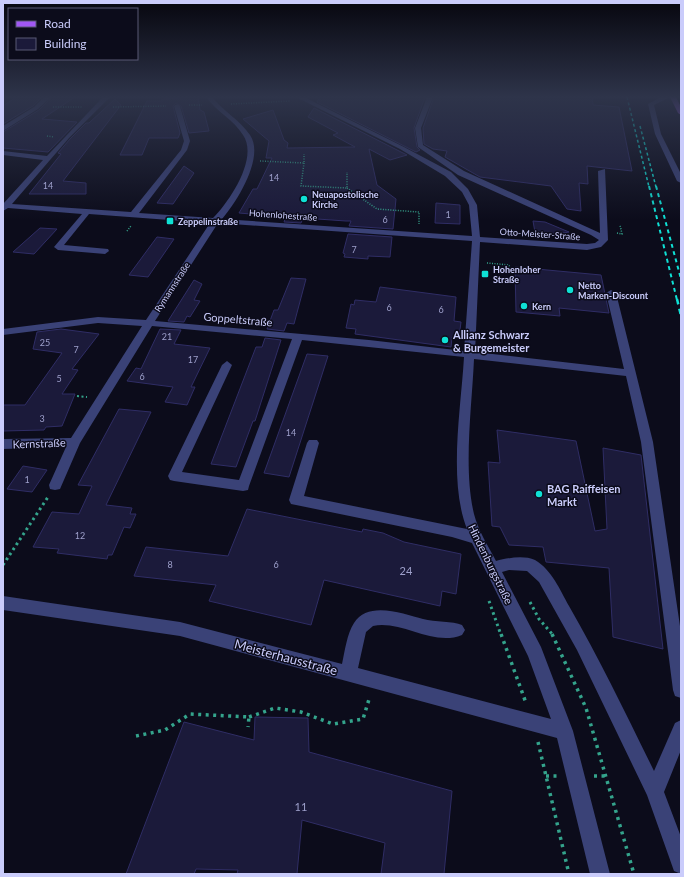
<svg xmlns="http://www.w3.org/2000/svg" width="684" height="877" viewBox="0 0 684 877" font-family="Lato,sans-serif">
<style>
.building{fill:#1b1a3a;stroke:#2f2d65}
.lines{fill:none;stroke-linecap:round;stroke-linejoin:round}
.path-far3{stroke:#34a48c;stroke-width:1.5;stroke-dasharray:1 1.5;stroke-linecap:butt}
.path-far2{stroke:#34a48c;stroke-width:2;stroke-dasharray:2 2.5;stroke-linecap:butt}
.path-far1{stroke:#34a48c;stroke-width:3;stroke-dasharray:2.5 3.5;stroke-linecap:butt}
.path{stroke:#34a48c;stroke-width:3.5;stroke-dasharray:3 4.5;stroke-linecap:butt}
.minor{fill:#3a4277;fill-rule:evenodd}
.major{fill:#a158f4;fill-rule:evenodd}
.rail-far2{stroke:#0fe1d5;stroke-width:1.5;stroke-dasharray:3 2.5;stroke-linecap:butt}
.rail-far1{stroke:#0fe1d5;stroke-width:2;stroke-dasharray:4 3.5;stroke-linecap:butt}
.rail{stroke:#0fe1d5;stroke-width:2.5;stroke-dasharray:5.5 4.5;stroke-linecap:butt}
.poi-dot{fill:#0fe1d5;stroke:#0c0c1b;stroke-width:1.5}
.labels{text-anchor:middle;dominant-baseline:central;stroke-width:3;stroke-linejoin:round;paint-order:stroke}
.number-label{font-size:9px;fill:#9ea0cb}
.far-poi-label{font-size:9px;font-weight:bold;fill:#caccfb;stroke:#0c0c1b;text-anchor:start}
.far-street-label{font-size:9px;fill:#caccfb;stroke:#0c0c1b}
.street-label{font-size:11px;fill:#caccfb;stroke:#0c0c1b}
.poi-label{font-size:11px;font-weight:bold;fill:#caccfb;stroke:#0c0c1b;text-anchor:start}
.near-number-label{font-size:11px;fill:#9ea0cb}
.near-street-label{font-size:13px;fill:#caccfb;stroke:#0c0c1b}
</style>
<rect width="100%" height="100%" fill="#0c0c1b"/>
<!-- building -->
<g class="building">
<path d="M16 97H42L33 106 3 124V106Z"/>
<path d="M52 97H75L42 119 77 122 48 152 3 148V132L39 110Z"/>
<path d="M198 97 200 110 204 112 209 131 189 133 181 106 176 103 173 106 180 133 178 138H149L142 155H120L147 101H162V99Z"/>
<path d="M320 97H425L414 128 417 147 420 150 416 152 317 102Z"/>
<path d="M434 97H592L593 105 619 107 632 171 587 166 588 184 579 183 581 211 567 209 551 186 480 177 445 157 447 151 433 149 424 144 423 128Z"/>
<path d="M115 99 121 105 63 181 86 183V194H29L61 154 58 153 70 139 86 123H89Z"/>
<path d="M314 108 407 155 390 160 369 149 377 185 396 199 393 229 349 226 351 221H346L303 218 301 223 284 222 286 217 239 213 253 189H257L272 158H266L269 141 243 119 273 110 284 140 288 143 287 148 355 147 333 135 338 133 308 117Z"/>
<path d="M184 166 194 173 173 204 157 203Z"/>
<path d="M436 203 460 205V224L435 223Z"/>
<path d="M533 221 545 222 569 232 536 238Z"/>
<path d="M40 228 57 229 34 254 13 252Z"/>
<path d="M348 234 392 237 390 257 368 256V259L344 257 345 254 343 253Z"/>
<path d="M157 237 174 239 148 277 129 275Z"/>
<path d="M515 267 601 275 609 313 559 308 560 316 516 312Z"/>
<path d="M291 278 306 279 294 324 287 323 284 331 267 329 274 310H278Z"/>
<path d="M194 280 202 284 194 300 200 301 190 317 187 316 184 322 168 321Z"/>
<path d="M380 287 456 297 454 321 461 322 459 338 452 337 451 347 355 334 356 329 346 328 351 304 354 305 355 300 376 302Z"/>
<path d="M61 329 99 334 72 369 78 370 62 394H75L62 426 46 427 44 430 3 431V405H25L62 353 33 349 37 332Z"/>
<path d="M160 329 181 330 174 344 210 348 191 387H195L187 405 165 402 173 387 127 381 136 368 141 369Z"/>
<path d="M265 338 281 340 255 421H253L236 467 211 464 256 347H262Z"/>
<path d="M307 354 328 356 289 477 264 473Z"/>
<path d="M119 409 151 412 106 505 132 508 130 514H136L130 528 124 527 112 555H108L107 559 57 553 59 549 33 547 52 512 79 514 92 486 78 485Z"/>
<path d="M497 430 576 441 595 531 607 529 603 448 641 455 663 649 613 637 609 568 546 562 543 547 509 545 500 527 492 526 488 462 500 463Z"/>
<path d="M23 466 47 470 32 492 7 489Z"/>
<path d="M247 509 362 532 363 529 383 533 404 542 461 554 456 594 442 591 440 606 324 580 311 625 209 601 216 585 134 576 146 547 228 556Z"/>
<path d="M255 717 308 718 309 752 452 791 444 874H381L385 843 302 820 297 874H237L238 870 196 869 194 874H126L184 722 254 740Z"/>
</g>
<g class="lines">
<!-- path-far3 -->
<g class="path-far3">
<path d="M231 104 290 101"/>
<path d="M189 105H202"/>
<path d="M53 107H82"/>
<path d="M113 107 166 106"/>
<path d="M47 136 54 137"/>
<path d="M260 161 304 163V154"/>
<path d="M304 163 301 186 347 188V172"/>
<path d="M347 188 377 209 419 212V224"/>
<path d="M127 231 131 226"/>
<path d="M617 233 622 234 620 225"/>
<path d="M487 263 509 265 510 268 505 270"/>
</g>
<!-- path-far2 -->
<path class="path-far2" d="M77 396 87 397"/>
<!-- path-far1 -->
<g class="path-far1">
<path d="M3 565 48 497"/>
<path d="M489 601 501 635"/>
<path d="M530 602 539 619 553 635"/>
</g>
<!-- path -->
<g class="path">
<path d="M501 634 526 703"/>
<path d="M552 634 586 708 634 874"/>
<path d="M249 717 275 708 301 712 333 724 363 719 370 696"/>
<path d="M136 736 165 730 190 714 249 717 248 727"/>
<path d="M538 742 569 874"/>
<path d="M546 776H559"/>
<path d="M594 776H605"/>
</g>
<!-- minor -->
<g class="minor">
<path d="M44 97H51L38 109 3 131V126L34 107Z"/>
<path d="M103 97H110L69 138 12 204 131 212 181 150 184 141 174 106 177 104 180 106 190 141 187 150 139 213 213 218C229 202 259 158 243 135 234 120 217 112 206 97H212C223 111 240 120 250 135 265 157 237 202 222 219L472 236 469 205 462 192 445 176 400 149 296 97H304L404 147 451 172 468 189 477 205 480 237 587 244 595 243 599 240 591 235 458 175 418 147 415 128 427 97H433L421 128 423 145 464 171 600 233 598 171 605 169 608 240 601 247 587 250 480 242 475 352 624 369 606 293 611 290 616 293 653 442 681 633V698L675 696 673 690 641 442 626 376 474 359C472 406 463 468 474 514 478 530 488 546 496 561 507 558 524 555 535 560 552 570 560 590 569 606 600 660 627 716 654 771L675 723 681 720V750L664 792 681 837V874L674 871 647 795 577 650 539 582 527 571 509 570 502 572 541 647 573 731 610 874H590L557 738 180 636 3 610V596L180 622 342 664C345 650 347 634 354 623 368 600 404 614 423 619 435 622 453 621 462 625L465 630 462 635C433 647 402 620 373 626L366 632 358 668 551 719 528 656 472 543 452 537 296 505 291 504 289 500 307 443 309 440H317L319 443 304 496 467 529C448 481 461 409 464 357L302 340 249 486 248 490 243 491 174 481 170 480 168 476 222 365 227 361 232 365 182 472 239 480 292 339 152 326 80 443 60 489 55 490 50 489 49 485 66 447 3 449V439L71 438 142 326 98 323 3 335V329L98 317 146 320 210 223 89 214 64 245 108 249 109 251 105 254 58 250 54 247 82 214 8 208 3 211V204L43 160 3 155V151L47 156ZM218 223 472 241 464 351 369 340 155 321Z"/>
<path d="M661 97H670L654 105 661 134 681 174V183L677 181 655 134 648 104Z"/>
</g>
<!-- major -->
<path class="major" d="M670 97H676L681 107V115L678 113Z"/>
<!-- rail-far2 -->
<g class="rail-far2">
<path d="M627 97 649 187"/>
<path d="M640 126 656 187"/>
</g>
<!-- rail-far1 -->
<g class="rail-far1">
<path d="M649 186 677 300"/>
<path d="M656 186 681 279"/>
</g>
<!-- rail -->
<path class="rail" d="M677 299 681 316"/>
</g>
<!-- sky -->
<linearGradient id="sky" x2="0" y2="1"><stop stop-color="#07070f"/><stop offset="0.44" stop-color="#2e344a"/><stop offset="1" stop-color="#2e344a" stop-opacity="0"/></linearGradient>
<rect width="684" height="220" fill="url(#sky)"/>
<!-- markers -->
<g class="poi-dot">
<circle cx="304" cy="199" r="4"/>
<rect x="166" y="217" width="8" height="8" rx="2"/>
<rect x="481" y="270" width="8" height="8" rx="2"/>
<circle cx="570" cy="290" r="4"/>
<circle cx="524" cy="306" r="4"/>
<circle cx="445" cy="340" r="4"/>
<circle cx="539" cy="494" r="4"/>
</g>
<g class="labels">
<!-- number labels -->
<g class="number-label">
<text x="274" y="177">14</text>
<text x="48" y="185">14</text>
<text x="448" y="214">1</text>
<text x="385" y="219">6</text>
<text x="354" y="249">7</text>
<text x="389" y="307">6</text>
<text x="441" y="309">6</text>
<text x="167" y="336">21</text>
<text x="45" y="342">25</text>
<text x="76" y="349">7</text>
<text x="193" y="359">17</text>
<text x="142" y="376">6</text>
<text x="59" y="378">5</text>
<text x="42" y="418">3</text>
<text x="291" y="432">14</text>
<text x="27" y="479">1</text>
<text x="80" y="535">12</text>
<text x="170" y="564">8</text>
<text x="276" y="564">6</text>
</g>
<!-- far-poi labels -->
<g class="far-poi-label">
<text x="312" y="194">Neuapostolische<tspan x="312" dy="10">Kirche</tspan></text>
<text x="178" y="221">Zeppelinstraße</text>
<text x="493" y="269">Hohenloher<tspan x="493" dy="10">Straße</tspan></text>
<text x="578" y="285">Netto<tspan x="578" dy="10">Marken-Discount</tspan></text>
<text x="532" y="306">Kern</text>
</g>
<!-- far-street labels -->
<g class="far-street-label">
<text transform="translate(283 215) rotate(4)">Hohenlohestraße</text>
<text transform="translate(540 234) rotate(4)">Otto-Meister-Straße</text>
<text transform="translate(172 287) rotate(-57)">Rymannstraße</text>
</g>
<!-- street labels -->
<g class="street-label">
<text transform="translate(238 319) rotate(5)">Goppeltstraße</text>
<text transform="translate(39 443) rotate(-2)">Kernstraße</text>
<text transform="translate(491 564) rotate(64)">Hindenburgstraße</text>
</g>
<!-- poi labels -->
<g class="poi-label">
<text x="453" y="334">Allianz Schwarz<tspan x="453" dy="13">&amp; Burgemeister</tspan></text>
<text x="547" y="488">BAG Raiffeisen<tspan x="547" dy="13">Markt</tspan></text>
</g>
<!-- near-number labels -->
<g class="near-number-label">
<text x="406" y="570">24</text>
<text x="301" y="806">11</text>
</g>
<!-- near-street labels -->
<g class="near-street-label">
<text transform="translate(286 657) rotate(15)">Meisterhausstraße</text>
</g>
</g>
<!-- border -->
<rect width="684" height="877" fill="none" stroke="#caccfb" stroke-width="8"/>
<!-- legend -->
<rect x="8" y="8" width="130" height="52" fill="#0c0c1b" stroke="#585975"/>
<rect x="16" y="21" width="20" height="6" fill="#a158f4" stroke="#585975"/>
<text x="44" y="28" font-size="12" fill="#caccfb">Road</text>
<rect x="16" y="38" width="20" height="12" fill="#1b1a3a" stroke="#585975"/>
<text x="44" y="48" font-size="12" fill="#caccfb">Building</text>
</svg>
